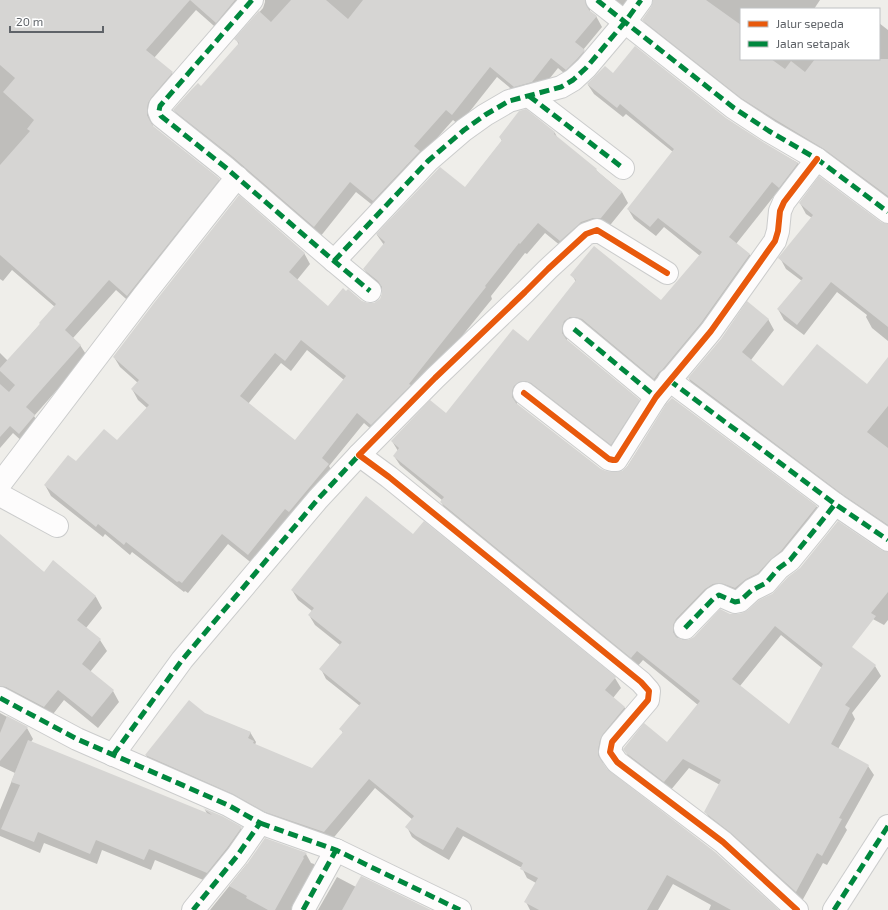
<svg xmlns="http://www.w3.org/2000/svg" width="888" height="910" viewBox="0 0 888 910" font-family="'Exo 2',sans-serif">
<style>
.shadow{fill:#0003;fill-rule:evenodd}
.building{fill:#d6d5d3;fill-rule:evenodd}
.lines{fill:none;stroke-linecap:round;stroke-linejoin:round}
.minor-casing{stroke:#cbcccc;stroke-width:24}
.minor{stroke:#fdfcfc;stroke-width:22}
.quiet{stroke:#00873e;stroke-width:5;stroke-dasharray:10 5;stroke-linecap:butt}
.cycleway-casing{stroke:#fff;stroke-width:8}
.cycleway{stroke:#e8590c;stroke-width:6}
</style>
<rect width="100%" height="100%" fill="#efeeea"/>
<!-- shadow -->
<g class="shadow">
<path d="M0 0H252L222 33 196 10 154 58 172 73 178 84 152 120 153 127 219 180 225 190 134 306 116 290 73 338 80 345 87 356 34 416 40 426 25 444 13 433 0 448V353L8 361 55 307 12 270 3 281 0 279Z"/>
<path d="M265 0H597L593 3 590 10V12L596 16 602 27 583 50 590 61 572 80 558 68 538 93 521 97 497 77 459 125 453 120 422 155 380 211 356 192 320 237 181 121 174 110 202 87 239 45 236 39 263 8 265 2Z"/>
<path d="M610 0H641L629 14Z"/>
<path d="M654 0H820L814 9H741V59H879V23L888 30V202L783 131 650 30 643 20 652 8Z"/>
<path d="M613 74 726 119 762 143 798 163 803 173 778 191 736 244 750 255 755 265 660 389 569 331 567 338V341L639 400 644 410 617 454 519 396 517 401V405L601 470 606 472H622L627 467 672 399 817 507 822 517 763 583 730 593 678 636V639L682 641H689L730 615 743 614 772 595 777 590 875 666 881 676 852 713 855 719 838 749 868 766 874 775 845 827 847 830 827 865 823 863 802 901 711 822 706 812 720 785 689 768 670 791 630 759 624 749 667 743 698 705 643 660 637 667 447 512 441 502 442 500 400 465 394 456 398 451 392 441 446 414 528 342 576 282 572 275 662 302 700 256 664 227 656 236 634 219 628 209 673 152 626 114 623 117 594 94 588 85ZM781 635 822 668 789 726 740 686Z"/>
<path d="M526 110 555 133 558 139 596 170 598 172 622 192 628 203 607 229 567 251 545 233 527 254 525 253 491 296 492 299 415 394 378 435 364 423 329 466 334 475 254 565 228 544 188 593 185 591 184 592 132 552 130 555 105 534 103 537 51 496 45 485 76 463 117 442 147 408 138 400 132 389 138 383 120 367 114 357 304 253 310 264 297 280 328 307 361 301 367 304H375L381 299 383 290 371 280 364 269 384 245 377 235 465 188 502 141 500 137ZM307 350 344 380 295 441 248 404 281 363 291 371Z"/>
<path d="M800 203 888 225V341L872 328 866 317 867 315 837 292 804 335 784 320 778 309 802 281 786 269 780 258 812 218 806 214Z"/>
<path d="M768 319 774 330 751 360 783 387 867 385 888 359V531L695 389 689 379Z"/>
<path d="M413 535 615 678 621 688 613 698 625 708 630 718 603 760V765L609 773 778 910H709L711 905 673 884 658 910H530L526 902 536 883 527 878 522 868 463 836 449 860 423 845 412 837 407 827 413 820 375 788 330 842 152 765 146 755 204 714 250 732 256 742 255 745 313 769 343 733 341 729 360 706 326 679 321 669 340 645 315 625 309 615 312 611 298 600 292 590Z"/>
<path d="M0 538 45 573 54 562 96 597 102 608 86 628 100 640 107 651 90 672 113 691 119 702 98 728 64 700 50 718 0 698Z"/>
<path d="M881 551 888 553V620L884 625 804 582Z"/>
<path d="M0 713 27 728 33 739 31 742 208 815 205 810 222 817 241 828 248 839 213 884 155 860 151 870 102 850 97 864 44 843 40 853 0 836V810L15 773 0 766Z"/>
<path d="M306 854 311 863 314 864 319 873 299 910H210L247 864Z"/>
<path d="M337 877 356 887 429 910H318Z"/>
</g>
<!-- building -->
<g class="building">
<path d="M0 0H235L216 23 190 0 146 50 173 72 151 98 148 103 147 109V115L150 121 153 126 220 179 127 296 109 280 65 330 81 345 26 407 35 415 19 434 10 426 0 437V384L9 392 15 385 0 371V368L40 324 39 323 56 304 0 255V165L30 131 27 129 34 120 3 92 15 78 0 65Z"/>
<path d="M291 0H326L348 19 363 0H585L586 5 589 10 597 16 575 42 585 50 577 59 566 70 551 58 532 82 514 87 490 67 452 115 446 110 414 146 420 151 373 201 350 182 314 227 233 157 173 110 192 89 198 83 201 86 239 43 234 39 259 11 271 22Z"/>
<path d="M653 0H706L741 25V59H771L785 69 791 61 805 72 815 59H888V196L824 149 776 120 741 98 642 20 651 7Z"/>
<path d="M635 46 726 118 763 142 798 163 779 188 772 182 729 237 750 254 701 323 662 370 659 372 654 379 582 319 576 317H570L564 321 562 327V333L566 339 640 400 611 445 531 383 525 381 519 382 514 386 512 391V397L516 403 601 469 606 471 613 472 622 471 627 467 666 404 672 398 817 506 781 551 770 560 758 573 746 579 735 588 724 584 719 583 713 584 705 589 676 619 673 625V632L676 637 682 640H688L694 637 720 609 730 614H737L742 613 748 610 759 600 772 594 775 591 788 577 800 568 838 521 881 550 888 552V592L871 613 876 616 852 647 876 665 845 705 850 708 831 744 869 765 839 818 842 819 822 856 817 853 796 892 731 833 704 812 721 780 683 759 664 782 626 753 623 749 624 748 644 723 667 742 700 701 637 651 631 658 440 502 444 497 393 456 399 448 391 441 430 400 446 413 513 329 528 341 576 280 570 275 594 246 661 300 702 252 658 218 650 227 627 209 674 149 620 104 617 108 587 84 605 66 613 73ZM775 626 823 664 789 724 732 679Z"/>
<path d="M526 109 555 132 554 134 597 169 596 170 622 192 601 218H593L581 222 578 225 560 241 538 223 520 244 519 243 485 286 486 287 409 384 411 385 371 425 357 413 322 458 329 464 289 512 285 509 248 555 222 534 182 583 179 581 177 582 126 542 124 545 98 524 96 527 44 485 68 455 76 461 104 429 117 440 149 405 131 389 139 380 113 357 154 303 239 195 305 253 289 272 328 306 343 288 346 291 348 289 362 301 368 303H374L380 299 382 294V287L378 281 363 269 385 242 376 234 440 167 465 187 502 140 499 137 519 111ZM301 340 346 376 295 440 240 396 275 353 285 361Z"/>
<path d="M819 176 881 222 888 224V327L831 282 797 325 777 309 803 278 778 258 813 215 799 203Z"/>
<path d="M747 301 769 319 742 352 783 386 817 344 867 384 888 357V406L867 432 888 448V525L842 494 688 378 721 339Z"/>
<path d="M366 496 413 534 424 521 616 677 605 690 625 707 603 734 600 740 598 750V755L607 769 715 852 779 910H731L667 875 647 910H539L524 902 538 878 520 869 523 863 457 827 443 850 416 836 405 827 414 816 369 779 324 832 265 812 233 794 145 755 189 700 205 713 251 732 248 738 254 741 253 743 312 768 343 732 339 729 361 703 319 669 342 642 308 615 314 608 291 590Z"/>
<path d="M0 534 44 572 53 560 96 596 77 620 101 639 82 664 114 690 92 717 58 690 44 707 6 687 0 686Z"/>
<path d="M7 716 28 727 0 761V733Z"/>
<path d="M28 740 212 815 203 808 222 816 242 827 227 848 207 873 149 849 144 860 96 840 90 854 38 832 34 842 1 829 20 785 11 782Z"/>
<path d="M265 838 307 853 303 857 304 858 275 910H268L246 898 247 896 229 886 247 864Z"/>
<path d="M361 876 431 910H342Z"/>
</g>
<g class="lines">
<defs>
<g id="minor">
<path d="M252 0 160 106 159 111 161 116 225 167 334 261 370 291"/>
<path d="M597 0 734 108 769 131 817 159 888 212"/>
<path d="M529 96 623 168"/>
<path d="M334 261 428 161 464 130 485 115 509 101 561 87 573 80 586 68 625 22 641 0"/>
<path d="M667 273 597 230 586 234 548 269 525 292 435 378 359 455 389 477 641 682 649 691 648 700 612 742 610 752 617 762 723 842 797 910"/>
<path d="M574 329 656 397"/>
<path d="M669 380 835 504 888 540"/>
<path d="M524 393 609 459 613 460H616L656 397 711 331 775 241 778 231 780 211 784 202 817 159"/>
<path d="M0 484 144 295 237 177"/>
<path d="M0 495 57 526"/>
<path d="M685 628 714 598 719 595 735 602 740 601 752 590 766 583 779 568 790 560 817 527 835 504"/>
<path d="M0 698 77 739 228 805 260 823 237 856 193 910"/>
<path d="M113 755 182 660 318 499 359 455"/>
<path d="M260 823 336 850 460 910"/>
<path d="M303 910 336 850"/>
<path d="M834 910 888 826"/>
</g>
</defs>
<!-- minor casing -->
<use href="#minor" class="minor-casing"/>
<!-- minor -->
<use href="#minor" class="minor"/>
<!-- quiet -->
<g class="quiet">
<path d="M252 0 160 106 159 111 161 116 225 167 334 261 370 291"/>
<path d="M597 0 734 108 769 131 817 159 888 212"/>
<path d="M529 96 623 168"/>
<path d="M334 261 428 161 464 130 485 115 509 101 561 87 573 80 586 68 625 22 641 0"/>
<path d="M574 329 656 397"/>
<path d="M669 380 835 504 888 540"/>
<path d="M685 628 714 598 719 595 735 602 740 601 752 590 766 583 779 568 790 560 817 527 835 504"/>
<path d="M0 698 77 739 228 805 260 823 237 856 193 910"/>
<path d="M113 755 182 660 318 499 359 455"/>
<path d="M260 823 336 850 460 910"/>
<path d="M303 910 336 850"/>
<path d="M834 910 888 826"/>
</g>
<defs>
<g id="cycleway">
<path d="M667 273 597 230 586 234 548 269 525 292 435 378 359 455 389 477 641 682 649 691 648 700 612 742 610 752 617 762 723 842 797 910"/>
<path d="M524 393 609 459 613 460H616L656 397 711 331 775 241 778 231 780 211 784 202 817 159"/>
</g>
</defs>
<!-- cycleway casing -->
<use href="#cycleway" class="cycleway-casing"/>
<!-- cycleway -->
<use href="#cycleway" class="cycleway"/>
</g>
<!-- legend -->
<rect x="740" y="8" width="140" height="52" fill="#ffffff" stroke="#bfc1c3"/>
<rect x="748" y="21" width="20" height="6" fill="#e8590c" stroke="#bfc1c3"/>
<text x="776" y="28" font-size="12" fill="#5f6368">Jalur sepeda</text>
<rect x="748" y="41" width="20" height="6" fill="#00873e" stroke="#bfc1c3"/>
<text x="776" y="48" font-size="12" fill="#5f6368">Jalan setapak</text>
<!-- scale -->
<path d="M10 26v6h93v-6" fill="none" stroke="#5f6368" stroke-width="2"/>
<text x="16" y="26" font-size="12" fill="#5f6368" stroke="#ffffff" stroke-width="3" paint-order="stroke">20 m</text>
</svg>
